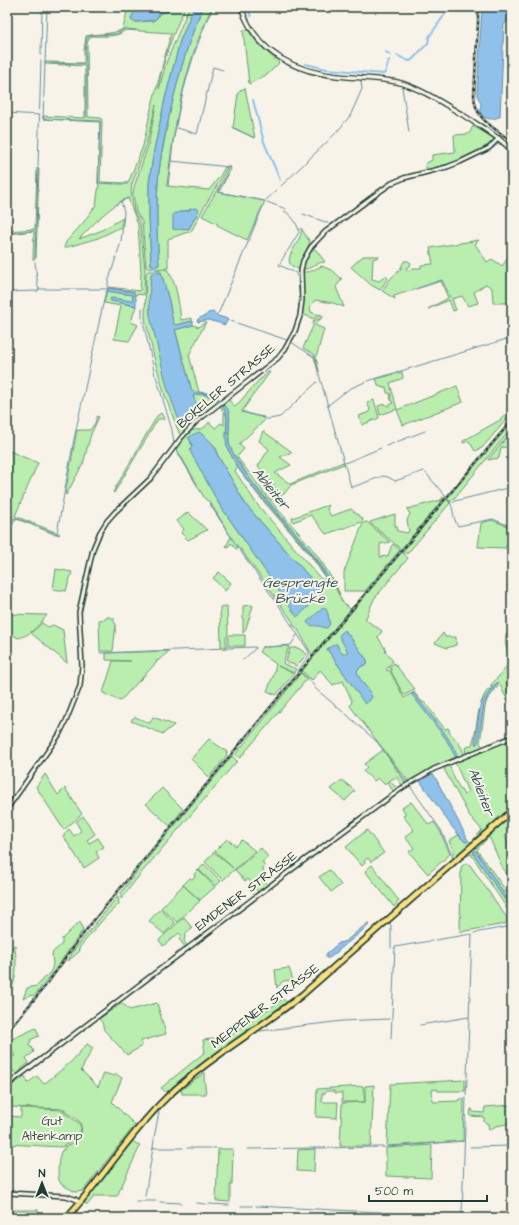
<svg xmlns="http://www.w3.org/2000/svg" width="519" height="1225" viewBox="0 0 519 1225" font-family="'Architects Daughter',sans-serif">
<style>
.green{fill:#b9eeaf;stroke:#6c9672;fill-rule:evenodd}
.water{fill:#90c1eb;stroke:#638ca2}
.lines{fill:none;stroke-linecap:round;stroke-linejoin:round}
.stream{stroke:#638ca2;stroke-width:1}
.canal{stroke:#90c1eb;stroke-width:2}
.tertiary-casing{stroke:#1f3d34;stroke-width:6}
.secondary-casing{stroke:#1f3d34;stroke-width:6}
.primary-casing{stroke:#1f3d34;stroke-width:8}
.tertiary{stroke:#f7f3e8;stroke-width:3}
.secondary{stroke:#f7f3e8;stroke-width:3.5}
.primary{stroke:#fce080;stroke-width:4.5}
.rail-casing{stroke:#1f3d34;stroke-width:2.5}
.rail{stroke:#f7f3e8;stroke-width:1;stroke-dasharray:3;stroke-linecap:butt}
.labels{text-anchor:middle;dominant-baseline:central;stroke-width:4;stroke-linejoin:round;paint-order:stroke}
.street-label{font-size:13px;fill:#1f3d34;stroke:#f7f3e8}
.park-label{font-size:13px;fill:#365846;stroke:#f7f3e8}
.water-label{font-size:14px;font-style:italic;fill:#365759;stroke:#f7f3e8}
</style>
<rect width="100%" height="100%" fill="#f7f3e8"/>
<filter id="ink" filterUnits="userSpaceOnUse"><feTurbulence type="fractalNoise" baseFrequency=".025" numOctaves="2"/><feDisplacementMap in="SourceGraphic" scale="8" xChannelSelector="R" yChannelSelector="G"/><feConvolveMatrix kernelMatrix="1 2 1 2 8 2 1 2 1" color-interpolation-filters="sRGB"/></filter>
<g filter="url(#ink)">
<!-- green -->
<g class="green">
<path d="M128 7H138L136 10V22L153 21 157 18 160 13 169 10 170 7H185C175 30 160 65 159 89L166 63 189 7H194L180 41 165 99 154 150 149 183V217L151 264 154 266V268L149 269 146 267 142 222 136 212 133 194 134 187 148 146 156 105 146 146 132 184 131 192 134 211 140 223 145 270 144 295 136 294 135 296 134 292 108 288 109 287 140 291 141 272 138 225 128 198C109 206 94 224 79 239L100 231 123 218 121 227 98 238 64 248 66 242 83 223 90 213 96 205 99 184H98L100 122 43 119V116L85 118V66L45 64V62L84 63V50L86 36C99 33 112 35 123 29ZM125 30 171 33 151 109 143 146 128 183 100 182 102 121 101 118 88 117 87 44 89 38 92 36C102 36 118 38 125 30Z"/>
<path d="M203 7H212C185 64 174 124 167 186L209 190 220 176 225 167H227L225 172 203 209 191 232H188L168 239V268L156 269V266L159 265C157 237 156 210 158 183 159 164 164 145 167 126 176 86 186 45 203 7ZM198 210 189 229 180 228 173 214 184 211Z"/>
<path d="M243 30H248L257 43 279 63 268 74 249 84Z"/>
<path d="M245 88 255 138 233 128 238 94 241 90Z"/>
<path d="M473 126 493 138 494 140C478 156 448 165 427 170L425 164 432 160V155L455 152 454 135 469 134Z"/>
<path d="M229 167 230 169 228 175 218 190V192L265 201 247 240 217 225 218 224 202 216 226 174Z"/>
<path d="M37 168 39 169 36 258 33 260 34 231 7 234V231L35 229Z"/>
<path d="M301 228 310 242 301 261 299 269C274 263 305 241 301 228Z"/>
<path d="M479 240 475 244 487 262 492 259 502 266 512 252 511 303H493L492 288 486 284 474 292 478 303 468 306 462 296 452 299 456 310 453 311 449 300 428 309 448 298 441 281 394 296 395 299 382 291 390 279 400 270 404 261H408L411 263 410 266 406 268 408 271 413 268H421V265L433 264 430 248Z"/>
<path d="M312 247 317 251 325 262C316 262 311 270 302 269L309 251Z"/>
<path d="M363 256H379V257L373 259 372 279 379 281 386 276 388 278 380 290 371 285 351 267Z"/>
<path d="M322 266 333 271 342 279 336 287 344 307 333 303 315 300 310 307 311 312 316 314 322 315 314 319 302 314 303 300 302 272C314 272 313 269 322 266Z"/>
<path d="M167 269C177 283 179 304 181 320L192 318V321L176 325 173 323 169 301 161 272 156 273V270Z"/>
<path d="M148 271H154L155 273 151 274 182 429 190 423 194 395C202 393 210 395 217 401L219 400C211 392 202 394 192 392L175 329 193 325 199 327 206 322 189 355 199 392C207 393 215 393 220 400L219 401 225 398 202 415 181 435 179 433 165 396 155 361 145 319 146 273Z"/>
<path d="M107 291 133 295 132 301H127L114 298 111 301 136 306 131 322 138 325 129 341 114 339 121 306 104 303Z"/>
<path d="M324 316 317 322 315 325 324 329 316 358 319 371V372L314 354 303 348 313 326V321L319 319Z"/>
<path d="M268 372H270L242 411 253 415 264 417V421L239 444 244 449 237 457 269 499 280 494 258 466 269 449 259 441 263 431 292 452 280 457 291 465 275 473 290 484 343 462 344 464 291 485 284 494 270 500C291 525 315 548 331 577L325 581 331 579 339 595 332 578 340 594 339 595 342 601 350 609 356 603 312 655 297 628 293 625V622L239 547 236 549 231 543 228 547 226 546 231 537 210 502 205 499 175 448C178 444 182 436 187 433 196 427 202 433 209 422L215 428 221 423 224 425V413L219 404 228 399 235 407 260 379 262 378ZM223 404 229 413V443L232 452 252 482 314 555 323 567 327 579 315 560 249 482 228 450 226 435 227 418ZM190 440 217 449V454L246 505 320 589 306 608 297 616 219 504 197 462ZM237 467 258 495 311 556 326 579 324 580 321 579 256 503 235 471Z"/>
<path d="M402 372 403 378 390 383 397 409 380 415 378 406 384 404 388 406 393 403 390 398 391 397 390 393H387L386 387 382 388 381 386 379 387 376 379Z"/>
<path d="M457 386 463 402 403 425 397 410Z"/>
<path d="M374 400 379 418 362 425 359 416 369 412 370 409 367 403Z"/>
<path d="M512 408V413L482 448 475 451 469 441 463 443V441L500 420Z"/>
<path d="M161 413 165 419H158L114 493 113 492 157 416Z"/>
<path d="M97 416 99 417 98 419 91 434 83 464 66 495 65 494 77 430H90L95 423Z"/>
<path d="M512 422V428L451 502 447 498Z"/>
<path d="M512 431V448L501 447 499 458 488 460Z"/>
<path d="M7 450 38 463 15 516 60 534 59 535 14 518 7 534Z"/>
<path d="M443 497 444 498 401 549 370 523V522L395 514V526H397V531L408 533 409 531 407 520 410 514 407 509 441 500Z"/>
<path d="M446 499 450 503 407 554 403 551Z"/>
<path d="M328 505H329L327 509 331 516 351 509 363 519 362 522 326 534 311 515 293 522 292 518Z"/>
<path d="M188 512 207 530 188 540 181 533 184 529 177 521Z"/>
<path d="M492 520 512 528C512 535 506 541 506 548L478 547 481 523Z"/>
<path d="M367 522 390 542 380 544V557L388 556 391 547 393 544 400 550 365 591H344V572L363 523Z"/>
<path d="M402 552 408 558 374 599 366 618V620L382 631 378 637 386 650 385 651 393 661 386 670 390 671 404 698 414 692 422 702 425 703 445 729 448 728 449 729V732C455 739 463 746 464 755L452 760H451L408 781 350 706 352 701 343 681 333 685 320 670 312 680 302 671ZM345 630 367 660V664L362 666 357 671 358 678 370 693 365 703 327 649 337 645 339 650 343 654 348 652Z"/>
<path d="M56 569 72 572 66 591 53 589Z"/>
<path d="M219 572 231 583 225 591 213 578Z"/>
<path d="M252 605 253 606 246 628 243 633V606Z"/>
<path d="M227 606 228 635 226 637V647H221L220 607Z"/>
<path d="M7 614 47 615C40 624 30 636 18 638L7 631Z"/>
<path d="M107 617H110V618H114V622L116 624 113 651H100L99 620 106 619Z"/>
<path d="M42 623 48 627 53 625 63 630 67 663 31 633Z"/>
<path d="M443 633 445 637H456V645L447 648 435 643Z"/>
<path d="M508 633H512V676L507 677C505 691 511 691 512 702L510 703 504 694 500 684 487 700 485 707 480 743 483 747 468 753H466L465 748 472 745C479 724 475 708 488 689L490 690 492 687 490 686C496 679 511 665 509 657 507 646 504 647 506 635Z"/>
<path d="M230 635H245V646H228V637Z"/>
<path d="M289 646 283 663 284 664 296 669 294 673 278 666 294 674 276 695 267 691 274 674 276 664 259 652 262 647Z"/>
<path d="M290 648H298L307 654 297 666 286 662Z"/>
<path d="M169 651 159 660 156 661 157 662 120 701 103 693 113 661H131L106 660V653Z"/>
<path d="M394 663 415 689 405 695 403 694 391 671 392 670 390 669V667Z"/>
<path d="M301 673 307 679 240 758 235 755Z"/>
<path d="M135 717 150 723 153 717 174 725 163 734 131 721 133 718Z"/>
<path d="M512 738V794L507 805 510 801H511L507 808 510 812 504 816V813L501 818 475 841 474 839 482 830 469 815 444 769 449 765 455 780 464 795 468 792 455 762Z"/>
<path d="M209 739 227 752 226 757 209 777 191 759Z"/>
<path d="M383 750 405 782 402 785 396 777 389 781 397 788 393 791 387 782 384 784 378 778 374 781 363 771 367 767 364 764Z"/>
<path d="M232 756 237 761 142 872 121 899V893L138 870Z"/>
<path d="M45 774 58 795 65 788 82 814 64 830 36 787Z"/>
<path d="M342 780 355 791 345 801 331 789Z"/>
<path d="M162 788 183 809 170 826 146 804Z"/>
<path d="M411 802 429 825 434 822 440 831 450 854 428 874 409 852 414 848 405 837 414 830 403 816 406 814 402 808Z"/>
<path d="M512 813V829L505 835 509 848V856L512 861V882L502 867 491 841 489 837 479 847 477 850 512 899V906L476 851 473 853 512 910V916L471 854 465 857 463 856Z"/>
<path d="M83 816 95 834 87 840 89 843 98 838 104 847 96 852 99 858 84 868 63 836 69 829 74 836 81 831 76 822Z"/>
<path d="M367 830 384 853 371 862 368 858 364 861 365 863 362 866 346 847Z"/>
<path d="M458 835 465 842 468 841 473 842 457 856 452 857V853L454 852 449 841Z"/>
<path d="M227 839 236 846 242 840 255 851 223 880 205 862 214 852 233 868 215 851Z"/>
<path d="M261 848 268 857 262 862 265 867 263 869 264 880 268 885 258 892 248 879 245 881 235 870Z"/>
<path d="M466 863 470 865 507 918V921L505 924 460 932 461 867Z"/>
<path d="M204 864 221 881 216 886 199 870Z"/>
<path d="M372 865 399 901 394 907 365 871Z"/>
<path d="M198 870 215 887 200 900 183 885 190 878 192 879 195 877 194 874Z"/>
<path d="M329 870 341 885 331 892 319 877Z"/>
<path d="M183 885 200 901 177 922 161 908Z"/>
<path d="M118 896 119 904 106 916 79 948 80 951 68 961 74 950Z"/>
<path d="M160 909 175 923 164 934 149 921Z"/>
<path d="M184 917 192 928 186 933 184 941 187 946 185 947 179 939 182 936 179 933 163 946 159 940Z"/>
<path d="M80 921 83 930 50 977 34 996 30 995 23 999 27 988 37 986 51 971 53 965 52 953 62 944V939Z"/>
<path d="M15 945C16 961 19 982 7 994V950Z"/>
<path d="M289 968 293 980 283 981 277 988 275 970Z"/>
<path d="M283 999 288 1003 202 1064 167 1093 161 1088 205 1052 203 1040 228 1037Z"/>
<path d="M122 1003 130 1010 157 1003 166 1034 141 1041 142 1046 127 1055 104 1030 102 1022 99 1019Z"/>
<path d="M36 1028 39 1036 30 1040 31 1043 29 1045 30 1047H32L34 1052 26 1058 29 1063 21 1069 22 1071 17 1075 14 1071 10 1074 7 1071V1059L15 1056 10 1048 12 1039Z"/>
<path d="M87 1044 93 1048 81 1070 98 1087 104 1073 114 1076 116 1074 122 1078 112 1102 135 1125 83 1191 75 1192C71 1189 65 1187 61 1184 56 1179 58 1156 62 1150H64V1147C77 1142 85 1138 80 1122L75 1118 65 1112V1109L7 1107V1089L25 1076 28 1083 37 1076 44 1084 71 1062Z"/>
<path d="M205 1072 204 1078 206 1094H182L181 1090Z"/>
<path d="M465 1080V1091H438L437 1089 432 1090 433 1102 458 1101 459 1099H464L463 1141 387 1146 390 1084Z"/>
<path d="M374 1085 371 1146H340L342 1103 365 1102H342V1093H335L334 1091H326L325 1093 322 1094V1102H338L337 1118 316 1117 317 1089 363 1086 365 1102V1086Z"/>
<path d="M512 1105V1123L496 1126 489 1130 488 1124 484 1122V1117L470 1116 471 1109H472L473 1112 484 1113 485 1107Z"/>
<path d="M21 1108 64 1110V1113L79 1123 81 1128 79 1137 75 1140 61 1147 7 1144V1116L21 1117Z"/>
<path d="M131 1140 140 1146 117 1196H95L88 1204H85L84 1200Z"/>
<path d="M432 1145 431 1178 386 1176V1148Z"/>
<path d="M218 1149H233L232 1185H230V1202L216 1201Z"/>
<path d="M315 1149 314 1172 297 1171 298 1150Z"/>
<path d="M12 1210H38V1218H11Z"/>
</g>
<!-- water -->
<g class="water">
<path d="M138 7H170L169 10 167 12 160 13 155 20 136 22 132 21 131 19C132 14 136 11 138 7Z"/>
<path d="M194 7H203C186 45 176 86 167 126 163 145 159 164 158 183 156 211 157 237 159 265L155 266 151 265 149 217V183L154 150 165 99 180 41Z"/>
<path d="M482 7H512V19L504 24 500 117H498C493 121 481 119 480 111 480 108 481 106 481 104 480 101 478 98 477 95Z"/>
<path d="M195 208 199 210 189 229C183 227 177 231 173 229V214L184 211H188L190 209Z"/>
<path d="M161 272 169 301 173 323 176 325 193 321V325L175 330 192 391C202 394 211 392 219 400V401H217C210 395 202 393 194 395L193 396 201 414 182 429 167 387 150 316 149 299 151 274Z"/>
<path d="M108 288 134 292 136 298V306L111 301 110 299 111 298 132 301 133 295 107 291Z"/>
<path d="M213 312 218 316 228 319 225 325 209 320 198 322 197 320C201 316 204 318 208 313Z"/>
<path d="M222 404C236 410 226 432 229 443 231 451 236 458 240 465 266 505 304 536 329 578L327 579C311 550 286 525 264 500 251 485 237 469 229 451 223 440 228 429 227 418 227 412 223 409 222 404Z"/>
<path d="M199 432C207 438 216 444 217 454L246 505 320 589 323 594 297 617 219 504 190 451 192 445 190 440 188 438 194 434Z"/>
<path d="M324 607C329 611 328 618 330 624L327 628C324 628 321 626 318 626 313 625 310 627 307 622Z"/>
<path d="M344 630 347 633 367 660V664L362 666 357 671C360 682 368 687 372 697L369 701 365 704 327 649 335 644H337L339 650 343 654 348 652 339 636Z"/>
<path d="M499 682 488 697 484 704 478 742 476 745 475 742 480 708 482 702 494 685 497 683Z"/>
<path d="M413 693C429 713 448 733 458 757L456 758 446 739 413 696 411 694Z"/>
<path d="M432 774 434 775 466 836 468 841 467 842H465L452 827 420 781Z"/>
<path d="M474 851H476L512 906V910L473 853Z"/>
<path d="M368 923H369L368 926 339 950 336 953 329 958H326V954L339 943 346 941 359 930Z"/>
</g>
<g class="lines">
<!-- stream -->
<g class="stream">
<path d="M18 7 42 9"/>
<path d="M47 7 43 119 100 121 98 183 115 184"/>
<path d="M213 7C193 50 180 96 173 143 172 149 172 155 171 161L230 167 231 169 219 192 264 201"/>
<path d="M41 55 42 7"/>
<path d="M50 63 85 64 86 65V117"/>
<path d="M86 63 85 51 87 37 92 35 117 34 124 29 136 30"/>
<path d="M402 87 409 132"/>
<path d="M7 113 39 115"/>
<path d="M344 123 350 116 362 89 361 81"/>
<path d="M177 128 197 134 213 67 223 70"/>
<path d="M234 128 254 138"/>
<path d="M330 139 343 125"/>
<path d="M492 149 498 144 503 145 512 154"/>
<path d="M475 157 489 150"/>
<path d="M461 163 472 158"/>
<path d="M38 166 41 60"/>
<path d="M117 184H127"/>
<path d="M168 186 171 161"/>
<path d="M281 186 328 141"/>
<path d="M266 200 277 190"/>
<path d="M267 202 286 209"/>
<path d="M284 211C291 214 298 224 299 232L287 252"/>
<path d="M303 214 328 223"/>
<path d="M7 233 32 231"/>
<path d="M286 253 279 265 296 273 297 277"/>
<path d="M117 254 121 242 124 212 121 201 129 198"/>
<path d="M35 258 38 169"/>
<path d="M35 262 38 287 39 289H107"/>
<path d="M298 279 300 299 298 312"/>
<path d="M418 288 442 280 450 297"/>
<path d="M108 289V283L116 257"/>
<path d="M7 292 38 291 39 289"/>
<path d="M511 302V286L512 282"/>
<path d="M217 314 219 312 263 206"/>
<path d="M142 318V308"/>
<path d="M228 320 287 340"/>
<path d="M143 321 155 375"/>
<path d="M291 342 314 357 351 487H353L383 476 388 477 395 481 424 471"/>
<path d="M156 376 172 430 174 443"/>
<path d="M368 381 510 338 511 305"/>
<path d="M327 406 349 389 365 382"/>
<path d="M242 412 264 418"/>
<path d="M266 419H269L280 417 317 382"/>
<path d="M386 446 425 431"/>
<path d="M176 448 197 484"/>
<path d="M345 463 381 448"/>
<path d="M426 473 450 502C454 510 453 520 458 526L493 519 512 527"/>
<path d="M209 503 235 543 276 602"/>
<path d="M453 503 455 501 512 487"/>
<path d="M512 534C506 546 504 548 512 559"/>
<path d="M7 536 16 518 54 534 57 533 74 439 105 295 106 292 108 291"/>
<path d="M512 566 510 575 512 587"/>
<path d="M278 604 309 652V655L299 669V671"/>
<path d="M263 647H265"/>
<path d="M267 647 291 645 297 635"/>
<path d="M100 653 255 647 256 648"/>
<path d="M243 660 256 648"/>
<path d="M302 673 309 679 316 689 343 712"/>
<path d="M346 714 377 742 407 782"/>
<path d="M410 786 441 830 451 853"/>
<path d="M390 923 391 927V948"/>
<path d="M474 933 512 926"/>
<path d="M395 947 471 934 472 935 467 1077"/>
<path d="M10 972 13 984 11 987"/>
<path d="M12 987H13"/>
<path d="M420 1025 469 1017"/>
<path d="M260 1031 342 1021 389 1019"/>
<path d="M391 1039 395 947 394 948"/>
<path d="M466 1095 467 1079"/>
<path d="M154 1138 159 1112"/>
<path d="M154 1140 153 1148H183"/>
<path d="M387 1147 464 1141"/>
<path d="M470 1147 512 1146"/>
<path d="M187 1148H211"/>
<path d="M213 1148H216"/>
<path d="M247 1149 385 1147"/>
<path d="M145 1196 153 1148"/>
<path d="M136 1201H156"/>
<path d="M160 1202 181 1203"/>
<path d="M196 1203 206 1204"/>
<path d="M209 1204 229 1205"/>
<path d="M241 1206H252"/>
<path d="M256 1206 356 1211"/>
<path d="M358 1211 381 1212"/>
<path d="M386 1213 416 1214"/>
<path d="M418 1214 459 1216"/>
<path d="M462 1214 466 1098"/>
<path d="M462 1218V1216"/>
</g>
<!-- canal -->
<g class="canal">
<path d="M247 7 251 16"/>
<path d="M386 52 390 55"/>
<path d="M397 55 404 59"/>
<path d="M406 60 410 61 412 60 428 43 429 37 450 7"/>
<path d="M305 64 327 69 383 74 385 73 389 60"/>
<path d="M253 100 264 142 280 180"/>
<path d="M155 264 156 276"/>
</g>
<defs>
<g id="tertiary">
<path d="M7 809 59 735 66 721 80 686 82 666 79 612 93 549 100 532 107 521 115 512 151 478 181 438 196 422 278 358 285 349 295 331 300 316 302 300 301 271 303 261 311 247 325 232 379 192 392 183 404 178 447 167 460 162 489 148 499 138"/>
<path d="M7 1085 291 870 402 788 434 769 512 737"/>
<path d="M7 1193 66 1196 75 1199 80 1203"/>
</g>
<path id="secondary" d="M241 7C256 52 292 71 337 76 357 78 377 78 397 82 421 88 442 103 463 115 479 126 499 136 512 151"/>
<path id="primary" d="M66 1218C102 1180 129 1134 167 1097 208 1058 258 1030 302 995L512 811"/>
</defs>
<!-- tertiary casing -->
<use href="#tertiary" class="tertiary-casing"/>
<!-- secondary casing -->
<use href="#secondary" class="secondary-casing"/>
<!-- primary casing -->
<use href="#primary" class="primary-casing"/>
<!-- tertiary -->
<use href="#tertiary" class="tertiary"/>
<!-- secondary -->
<use href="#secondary" class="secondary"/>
<!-- primary -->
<use href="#primary" class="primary"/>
<defs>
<g id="rail">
<path d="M475 7 478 14V23L474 95C475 122 495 126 512 143"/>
<path d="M7 1032 47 984 77 942 94 920 322 645 512 420"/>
</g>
</defs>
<!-- rail casing -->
<use href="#rail" class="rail-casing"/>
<!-- rail -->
<use href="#rail" class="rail"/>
</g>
</g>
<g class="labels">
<!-- street labels -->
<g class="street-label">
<text transform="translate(226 386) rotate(-40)">BOKELER STRASSE</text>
<text transform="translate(246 891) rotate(-37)">EMDENER STRASSE</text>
<text transform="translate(265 1006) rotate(-37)">MEPPENER STRASSE</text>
</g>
<!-- park labels -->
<g class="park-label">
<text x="52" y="1121">Gut<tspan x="52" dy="15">Altenkamp</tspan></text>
</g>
<!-- water labels -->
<g class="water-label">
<text transform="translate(271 489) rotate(51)">Ableiter</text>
<text x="300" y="583">Gesprengte<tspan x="300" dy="16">Brücke</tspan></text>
<text transform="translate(481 792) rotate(69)">Ableiter</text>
</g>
</g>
<!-- margin -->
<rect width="519" height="1225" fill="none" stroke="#f7f3e8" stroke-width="24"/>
<rect x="12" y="12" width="495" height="1201" fill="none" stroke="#1f3d34" stroke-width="1.5" filter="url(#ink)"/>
<!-- north arrow -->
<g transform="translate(42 1183)" stroke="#f7f3e8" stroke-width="3" paint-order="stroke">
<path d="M0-3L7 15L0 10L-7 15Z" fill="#1f3d34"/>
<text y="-6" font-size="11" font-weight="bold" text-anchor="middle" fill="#1f3d34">N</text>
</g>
<!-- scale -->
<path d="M369 1195v6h118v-6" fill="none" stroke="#1f3d34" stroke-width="2"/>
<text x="375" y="1195" font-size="12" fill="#1f3d34" stroke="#f7f3e8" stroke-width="3" paint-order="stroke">500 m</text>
</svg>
